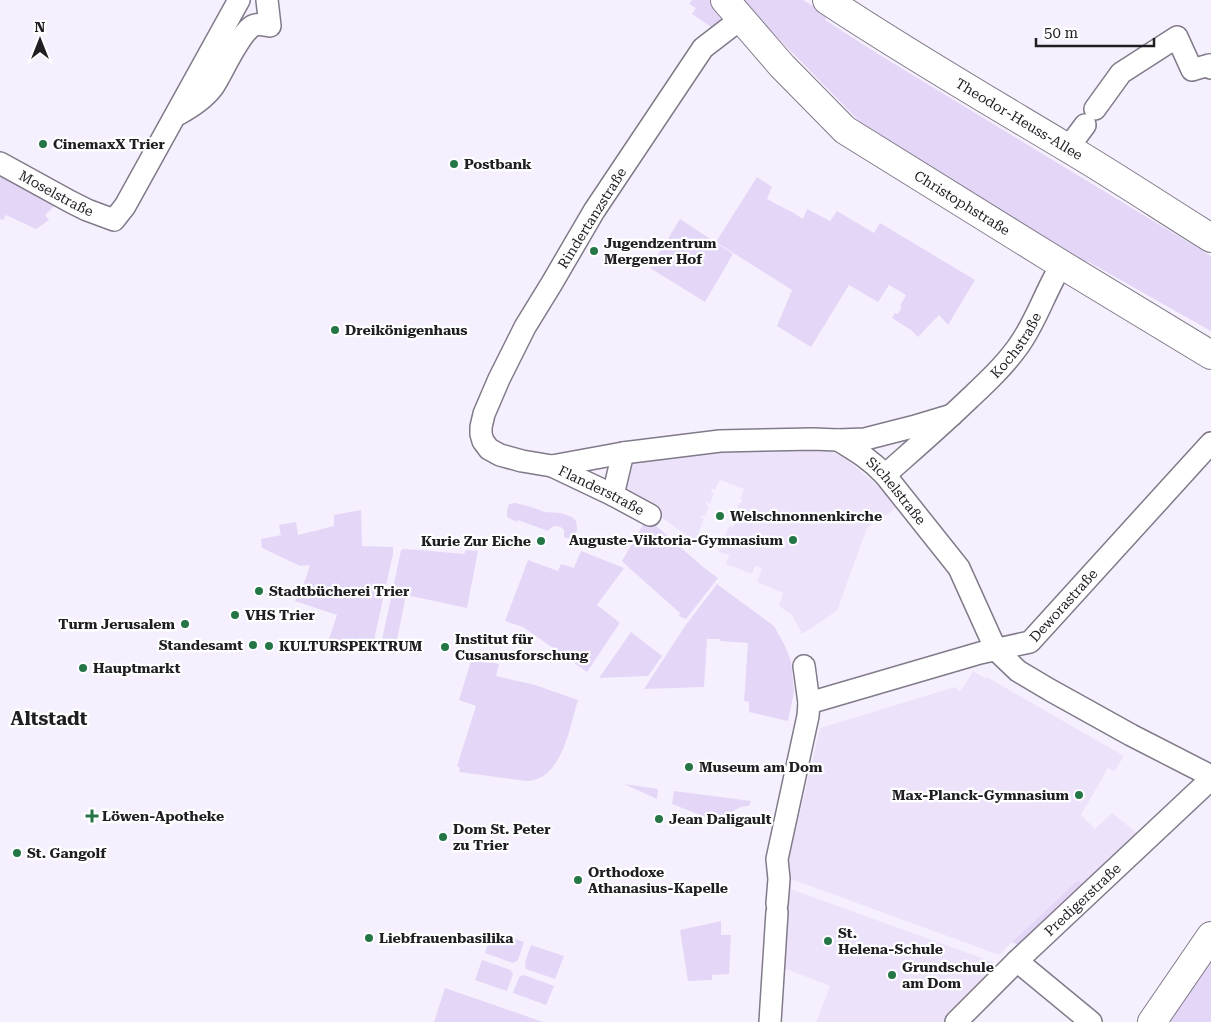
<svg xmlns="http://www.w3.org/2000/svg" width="1211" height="1022" viewBox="0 0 1211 1022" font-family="'Roboto Serif',serif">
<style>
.built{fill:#ece3fa}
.green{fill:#e4d6f7}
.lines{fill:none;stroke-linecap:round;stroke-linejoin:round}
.minor-casing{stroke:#807a89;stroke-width:24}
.major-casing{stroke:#807a89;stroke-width:30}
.minor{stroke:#fff;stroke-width:21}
.major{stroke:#fff;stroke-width:28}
.poi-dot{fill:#247647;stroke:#fff;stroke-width:2}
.labels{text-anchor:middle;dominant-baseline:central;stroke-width:4.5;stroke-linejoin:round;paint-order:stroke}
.street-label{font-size:14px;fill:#201d23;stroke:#fff}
.poi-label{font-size:14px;font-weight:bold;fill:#201d23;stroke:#fff;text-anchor:start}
.district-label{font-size:19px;font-weight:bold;fill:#201d23;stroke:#fff}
</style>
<rect width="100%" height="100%" fill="#f6f0fe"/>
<!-- built -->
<g class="built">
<path d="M721 448 825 449 845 458 878 486 898 507 867 528 837 611 802 634 792 615 779 606 783 593 757 582 762 568 755 566 752 574 726 564 729 555 719 552 729 526 733 527 735 523 731 521 734 515 736 516 737 514 735 513 739 503H741L742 500 740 499 744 489 720 480 715 490 712 489 711 492 714 493 710 504 707 502 706 505 709 507 705 516 702 515 701 517 704 519 695 542 626 491 633 461Z"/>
<path d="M973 671 986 679 987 677 1124 756 1114 772 1108 768 1081 815 1095 829 1112 813 1141 836 1086 888 1078 880 1012 942 999 955 791 879 789 858 820 728 955 687 960 692Z"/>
<path d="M785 887 993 962 995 971 949 1022H816L830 986 781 967Z"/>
</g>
<!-- green -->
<g class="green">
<path d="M692 0H716L723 18 717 31 692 14 696 8 689 4Z"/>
<path d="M741 0H803L828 15 825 20 878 54 1211 256V331L1087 261 1083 267 1043 244 1047 238 925 165 860 122Z"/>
<path d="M0 174 56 204 45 215 49 220 36 229 6 215 3 220 0 219Z"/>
<path d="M757 177 772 187 767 199C779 206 792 211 803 219L807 209 830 221 837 211 874 233 880 223 975 280 948 325 939 315 918 337 911 330 892 318 895 313 898 314 902 307 900 306 906 295 889 285 878 302 849 285 811 347 777 326 792 290 716 242Z"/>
<path d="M680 219 733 254 705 302 650 268Z"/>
<path d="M515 503 528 506 545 512 561 513 572 517 576 521 577 529 576 534 572 540 564 537V530C559 524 552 525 548 531L518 520 517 522 507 517V511L509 504Z"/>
<path d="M361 510 362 546 393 547V554L374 640 360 639 358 650H351L328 642 337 615 295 601 297 595 300 596 310 565 300 566 262 548 261 539 281 535 279 525 296 522 298 535 334 526V515Z"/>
<path d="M647 518 703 567 718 578 686 619 679 616 680 613 626 565 622 561Z"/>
<path d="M404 549 420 550 464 554 466 550 478 551 467 608 406 595 395 649 386 651V641L382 640 400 555 401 550Z"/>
<path d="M581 551 624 568 597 605 619 622V624L587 672 523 627 505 621 528 560 558 571 561 564 574 568Z"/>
<path d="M717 584 774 626 784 644 791 661 794 692 788 721 749 712V702L744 701 748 643 720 641V639H707L704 687 644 689 685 626Z"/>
<path d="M631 632 662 656 648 676 599 678Z"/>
<path d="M472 658 499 664 496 676 535 685 578 700C570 726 562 781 526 781L459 772 460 768 457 766 476 706 459 700Z"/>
<path d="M624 784 658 789 657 799Z"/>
<path d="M674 791 751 801 749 806C737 806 728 813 726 825L672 804Z"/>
<path d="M1078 880 1086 888 1023 947 1012 942Z"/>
<path d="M721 921V935H731L729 974 712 975V980L688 981 680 930Z"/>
<path d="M492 931 524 942 518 960 513 963 485 953Z"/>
<path d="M531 945 564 956 555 979 526 969 525 962Z"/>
<path d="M1211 947V1022H1163Z"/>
<path d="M482 960 511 970 513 974 507 991 475 980Z"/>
<path d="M524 975 554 986 546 1005 513 993 519 977Z"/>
<path d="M445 988 543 1022H434Z"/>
</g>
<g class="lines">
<defs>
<g id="minor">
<path d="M742 18 703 48 594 211 552 283 525 327 499 379 484 414 481 427V434L483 441 489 449 500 455 522 461 552 466 623 453 720 441 813 439 838 440 865 439 912 427 952 415"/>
<path d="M1095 109 1121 73 1177 37 1192 70 1209 65 1211 68"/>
<path d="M179 114C191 107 204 99 213 87 223 72 237 38 251 27 256 23 263 25 270 26L267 0"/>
<path d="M1068 148 1085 125"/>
<path id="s1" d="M0 163 71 202 87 210 114 220 125 206 239 0"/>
<path id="s2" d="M838 440C856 451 870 459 885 475L959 568 996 650 1018 671 1050 690 1131 735 1211 776"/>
<path id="s3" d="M552 466 613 495 650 515"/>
<path id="s4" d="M885 475C913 450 942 425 970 398 987 382 1003 367 1017 348 1036 323 1045 291 1062 264"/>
<path d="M613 495 623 453"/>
<path id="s5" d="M809 703 980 653 1030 642 1211 443"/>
<path d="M777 904 779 879 777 859 808 716 809 703 804 666"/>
<path d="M1017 961 1091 1022"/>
<path d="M770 1022 777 912"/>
<path id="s6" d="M956 1022 1017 961 1211 779"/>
</g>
<g id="major">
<path id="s7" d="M725 0 782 66 845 130 1056 261 1211 355"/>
<path id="s8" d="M827 0C905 52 986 99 1066 147 1115 176 1163 208 1211 238"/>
<path d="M1152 1022 1211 936"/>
</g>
</defs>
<!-- minor casing -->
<use href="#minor" class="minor-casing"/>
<!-- major casing -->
<use href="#major" class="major-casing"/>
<!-- minor -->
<use href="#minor" class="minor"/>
<!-- major -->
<use href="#major" class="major"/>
</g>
<!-- markers -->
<g class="poi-dot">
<circle cx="43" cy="144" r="5"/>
<circle cx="454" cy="164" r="5"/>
<circle cx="594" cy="251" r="5"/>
<circle cx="335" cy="330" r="5"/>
<circle cx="720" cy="516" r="5"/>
<circle cx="793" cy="540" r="5"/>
<circle cx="541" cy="541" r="5"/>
<circle cx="259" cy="591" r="5"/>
<circle cx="235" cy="615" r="5"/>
<circle cx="185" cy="624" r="5"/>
<circle cx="253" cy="645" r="5"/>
<circle cx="269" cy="646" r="5"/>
<circle cx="445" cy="647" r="5"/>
<circle cx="83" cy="668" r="5"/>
<circle cx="689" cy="767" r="5"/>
<circle cx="1079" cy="795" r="5"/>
<path d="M89.5 808.5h5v5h5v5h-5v5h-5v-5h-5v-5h5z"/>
<circle cx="659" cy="819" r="5"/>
<circle cx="443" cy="837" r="5"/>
<circle cx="17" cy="853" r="5"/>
<circle cx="578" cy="880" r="5"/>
<circle cx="369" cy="938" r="5"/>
<circle cx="828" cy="941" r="5"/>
<circle cx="892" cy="975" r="5"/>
</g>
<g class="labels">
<!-- street labels -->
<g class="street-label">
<text stroke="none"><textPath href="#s8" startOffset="226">Theodor-Heuss-Allee</textPath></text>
<text stroke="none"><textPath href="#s1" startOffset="64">Moselstraße</textPath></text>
<text stroke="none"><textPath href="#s7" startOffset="315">Christophstraße</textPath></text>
<text transform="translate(592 218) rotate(-58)">Rindertanzstraße</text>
<text stroke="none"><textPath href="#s4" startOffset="185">Kochstraße</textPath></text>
<text stroke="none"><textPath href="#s3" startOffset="55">Flanderstraße</textPath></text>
<text stroke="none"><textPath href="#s2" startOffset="78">Sichelstraße</textPath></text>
<text stroke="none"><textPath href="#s5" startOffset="279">Deworastraße</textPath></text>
<text stroke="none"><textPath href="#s6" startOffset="176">Predigerstraße</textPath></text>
</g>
<!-- poi labels -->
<g class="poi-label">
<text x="53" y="144">CinemaxX Trier</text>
<text x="464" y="164">Postbank</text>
<text x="604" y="243">Jugendzentrum<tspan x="604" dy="16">Mergener Hof</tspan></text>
<text x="345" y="330">Dreikönigenhaus</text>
<text x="730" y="516">Welschnonnenkirche</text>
<text x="783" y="540" text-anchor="end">Auguste-Viktoria-Gymnasium</text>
<text x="531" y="541" text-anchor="end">Kurie Zur Eiche</text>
<text x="269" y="591">Stadtbücherei Trier</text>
<text x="245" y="615">VHS Trier</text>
<text x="175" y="624" text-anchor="end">Turm Jerusalem</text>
<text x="455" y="639">Institut für<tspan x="455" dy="16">Cusanusforschung</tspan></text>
<text x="243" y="645" text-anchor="end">Standesamt</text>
<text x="279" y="646">KULTURSPEKTRUM</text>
<text x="93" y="668">Hauptmarkt</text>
<text x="699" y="767">Museum am Dom</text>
<text x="1069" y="795" text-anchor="end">Max-Planck-Gymnasium</text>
<text x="102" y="816">Löwen-Apotheke</text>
<text x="669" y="819">Jean Daligault</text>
<text x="453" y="829">Dom St. Peter<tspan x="453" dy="16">zu Trier</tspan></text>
<text x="27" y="853">St. Gangolf</text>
<text x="588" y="872">Orthodoxe<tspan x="588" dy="16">Athanasius-Kapelle</tspan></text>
<text x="838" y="933">St.<tspan x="838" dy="16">Helena-Schule</tspan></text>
<text x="379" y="938">Liebfrauenbasilika</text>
<text x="902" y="967">Grundschule<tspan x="902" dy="16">am Dom</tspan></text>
</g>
<!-- district labels -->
<g class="district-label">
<text x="49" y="718">Altstadt</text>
</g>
</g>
<!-- north arrow -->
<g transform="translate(40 40)" stroke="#ffffff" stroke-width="4" paint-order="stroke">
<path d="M0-4L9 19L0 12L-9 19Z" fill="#201d23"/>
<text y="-8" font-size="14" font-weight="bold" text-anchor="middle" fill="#201d23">N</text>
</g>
<!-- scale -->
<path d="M1036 38v8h118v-8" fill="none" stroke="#201d23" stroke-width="2.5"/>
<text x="1044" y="38" font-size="15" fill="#201d23" stroke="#ffffff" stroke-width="4" paint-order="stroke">50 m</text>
</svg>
